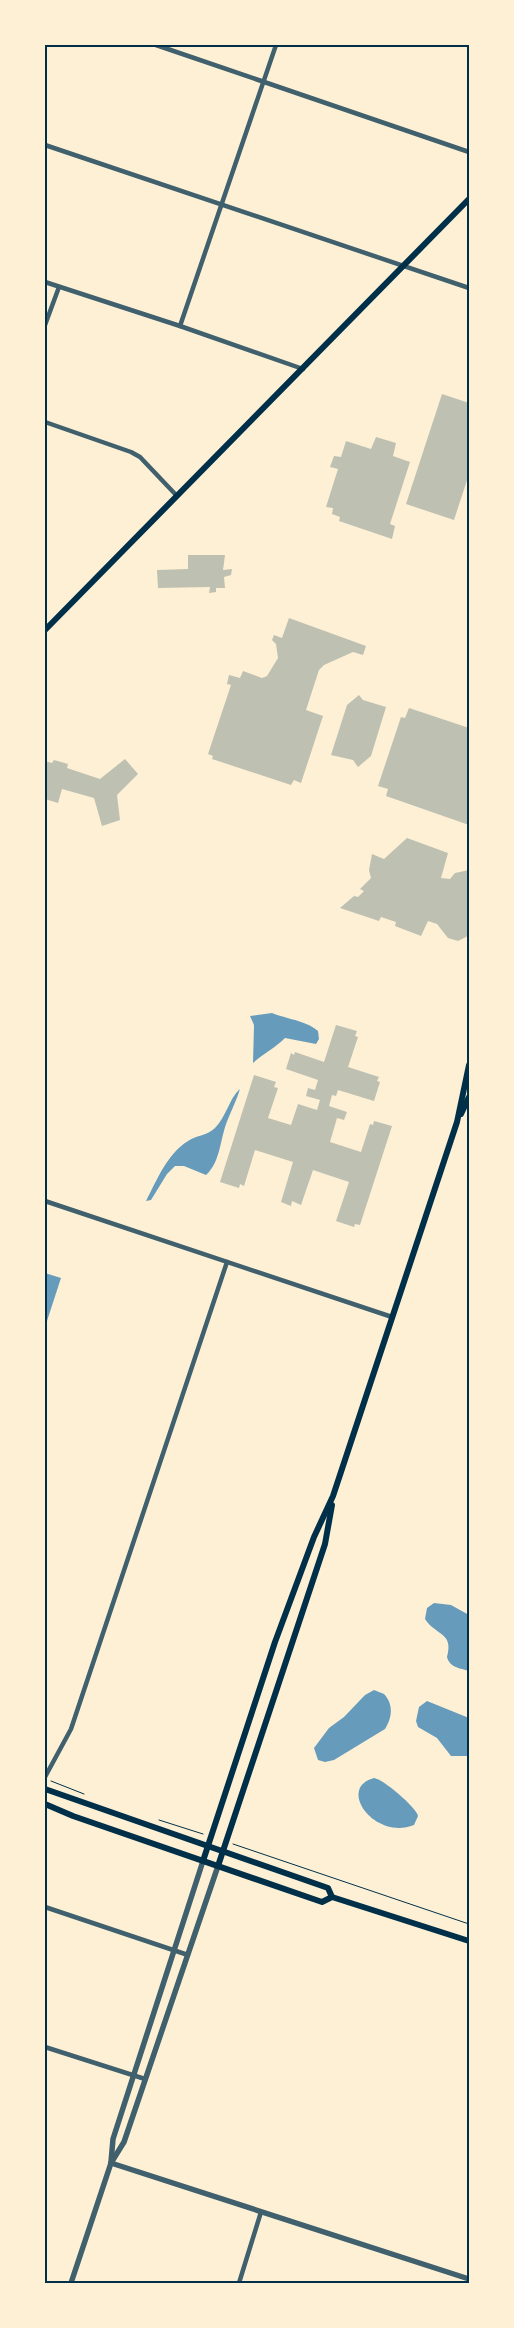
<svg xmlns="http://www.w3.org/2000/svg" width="514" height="2328" viewBox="0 0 514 2328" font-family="'Fira Sans Condensed',sans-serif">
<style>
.water{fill:#669bbc}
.building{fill:#bec0b2}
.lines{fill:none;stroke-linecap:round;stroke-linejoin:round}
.path{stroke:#003049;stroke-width:1}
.minor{stroke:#3f606c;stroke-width:4.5}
.tertiary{stroke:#3f606c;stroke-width:5.5}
.secondary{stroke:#003049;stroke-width:6}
.neatline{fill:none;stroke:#003049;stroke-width:2}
</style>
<rect width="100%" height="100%" fill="#fdf0d5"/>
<!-- water -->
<g class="water">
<path d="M272 1013C287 1019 307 1021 318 1031L319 1039 316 1044 285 1038C275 1048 264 1053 253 1063L254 1025 250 1016Z"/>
<path d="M240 1089C237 1099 232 1109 228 1119 220 1137 221 1162 206 1175L184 1166H175L167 1174 151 1200 146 1201C157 1180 167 1154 188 1141 197 1135 207 1136 215 1128 226 1117 230 1097 240 1089Z"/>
<path d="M45 1273 61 1278 45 1327Z"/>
<path d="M434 1603 451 1605 469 1615V1671C460 1668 450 1668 447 1657 454 1632 436 1636 425 1619L427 1608Z"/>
<path d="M374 1690 384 1694C394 1705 392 1718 385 1729L334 1760 325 1762 318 1760 314 1748 329 1728 344 1717 365 1695Z"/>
<path d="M427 1701 469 1718V1756H451L437 1738 418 1727 416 1721 419 1707Z"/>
<path d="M374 1778C383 1779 416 1807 418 1816L414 1825C375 1841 336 1788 374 1778Z"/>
</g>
<!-- building -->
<g class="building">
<path d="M442 394 469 403V474L454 520 406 504Z"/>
<path d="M376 437 396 443 393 456 410 462 390 524 395 526 392 539 339 521 340 517 332 514 333 508 326 507 338 469 330 467 334 456 341 457 346 441 371 449Z"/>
<path d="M188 555H225L223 570 232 569 231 575 224 577 225 588H216V592L209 593 210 587 158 588 157 570 188 569Z"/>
<path d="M289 618 366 646 363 655 353 652 324 665 319 670 306 710 323 716 301 783 294 780 291 785 212 759 213 756 208 754 231 685 227 684 229 675 240 678 243 671 262 678 267 676 278 658 276 644 272 640 274 635 282 638Z"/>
<path d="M359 695 363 700 386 707 371 756 358 767 353 760 331 755 347 705Z"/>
<path d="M409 708 469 728V825L386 796 388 789 378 786 401 717 405 718Z"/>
<path d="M125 759 138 774 117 795 120 820 102 826 94 798 62 789 58 803 45 799V761L52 763 54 760 68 764 67 768 100 779Z"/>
<path d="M407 838 448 853 441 878 450 879 455 873 469 870V934L466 937 458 941 448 938 437 924 428 921 421 936 395 926 396 922 381 917 379 921 340 908 354 896 358 897 364 891 360 889 371 878 369 870 372 854 384 859Z"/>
<path d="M336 1025 357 1031 355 1036 358 1037 348 1067 379 1077 377 1081 380 1082 374 1101 338 1090 336 1096 332 1095 329 1106 347 1112 344 1120 337 1118 330 1142 361 1152 370 1124 373 1125 374 1121 392 1126 360 1225 355 1224 354 1227 336 1221 349 1182 313 1170 301 1205 292 1201 291 1206 281 1202 293 1162 255 1150 244 1186 240 1184 239 1188 220 1182 254 1075 276 1082 274 1087 278 1088 268 1118 291 1125 298 1104 317 1110 320 1100 306 1096 308 1088 315 1090 318 1080 286 1069 291 1053 294 1055 295 1052 324 1062Z"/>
</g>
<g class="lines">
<!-- path -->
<g class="path">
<path d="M51 1781 84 1794"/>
<path d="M159 1820 203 1834"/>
<path d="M233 1844 469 1924"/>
</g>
<!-- minor -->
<g class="minor">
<path d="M156 45 469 152"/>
<path d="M45 145 469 288"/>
<path d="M45 282 180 326 303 369"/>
<path d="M45 325 59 287"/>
<path d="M180 326 276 45"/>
<path d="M45 422 131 452 140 457 177 496"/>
<path d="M45 1201 392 1317"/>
<path d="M45 1777 71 1729 227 1262"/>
<path d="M45 1907 188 1955"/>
<path d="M45 2047 145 2079"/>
<path d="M239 2283 261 2212"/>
</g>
<!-- tertiary -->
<g class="tertiary">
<path d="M111 2162 113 2139 203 1861"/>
<path d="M111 2163 469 2279"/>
<path d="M71 2283 111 2163 124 2142 218 1866"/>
</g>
<!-- secondary -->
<g class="secondary">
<path d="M45 630 469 199"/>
<path d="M461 1114 469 1097"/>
<path d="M45 1789 328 1888 332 1897"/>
<path d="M45 1804 73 1816 322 1902 332 1897 469 1941"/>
<path d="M203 1861 275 1642 314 1537 333 1496 457 1122 469 1065"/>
<path d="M218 1866 325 1544 332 1505"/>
</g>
</g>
<!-- border -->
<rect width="514" height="2328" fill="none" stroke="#fdf0d5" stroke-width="92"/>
<rect x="46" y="46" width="422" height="2236" class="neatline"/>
</svg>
